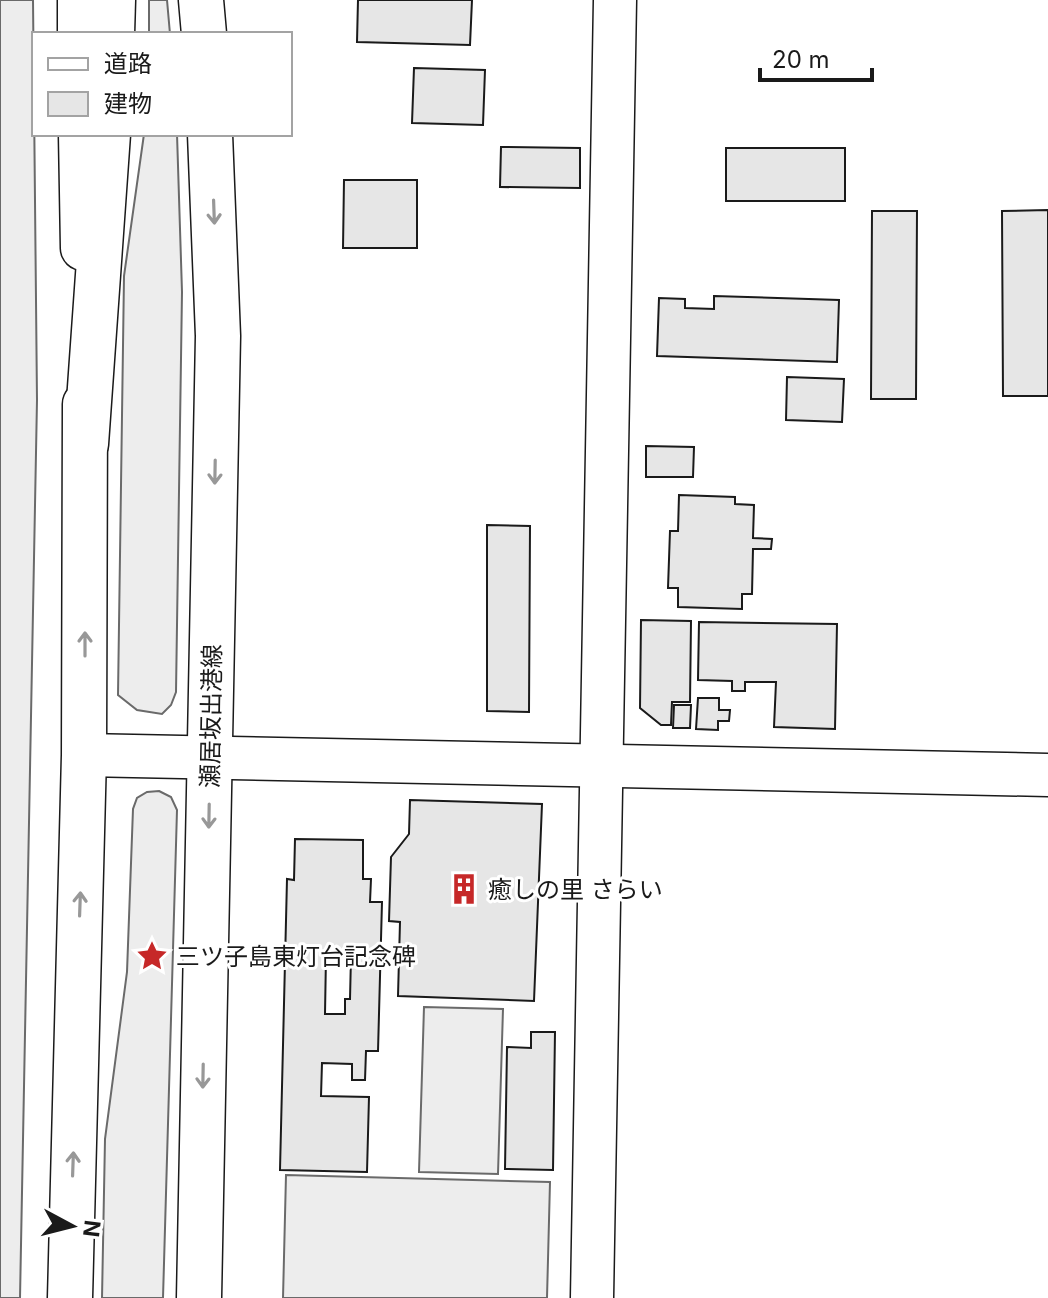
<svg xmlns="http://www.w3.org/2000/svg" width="1048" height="1298" viewBox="0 0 1048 1298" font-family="Inter,'Noto Sans JP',sans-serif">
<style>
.built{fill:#ededed;stroke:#6a6a6a;stroke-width:2}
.building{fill:#e6e6e6;stroke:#1a1a1a;stroke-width:2;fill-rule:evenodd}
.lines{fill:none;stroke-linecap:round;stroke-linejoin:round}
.tertiary-casing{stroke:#1a1a1a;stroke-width:45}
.secondary-casing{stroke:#1a1a1a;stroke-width:47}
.motorway-casing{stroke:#1a1a1a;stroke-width:47}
.tertiary{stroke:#fff;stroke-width:42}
.secondary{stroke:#fff;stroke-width:44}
.motorway{stroke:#fff;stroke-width:44}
.oneway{stroke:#989898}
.labels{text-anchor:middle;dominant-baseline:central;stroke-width:6;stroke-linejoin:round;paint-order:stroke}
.street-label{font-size:24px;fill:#1a1a1a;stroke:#fff}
.poi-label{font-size:24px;fill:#1a1a1a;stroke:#fff;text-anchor:start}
</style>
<rect width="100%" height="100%" fill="#fff"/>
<!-- built -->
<g class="built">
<path d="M0 0H33L37 400 20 1298H0Z"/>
<path d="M149 0H167L170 34H149Z"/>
<path d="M144 134H177L182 292 176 692 171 705 162 714 137 710 118 695 124 276Z"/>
<path d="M159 791 171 797 177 810 163 1298H102L105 1139 127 972 133 809 137 798 147 792Z"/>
<path d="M424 1007 503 1009 498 1174 419 1172Z"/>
<path d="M286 1175 550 1182 547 1298H283Z"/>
</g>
<!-- building -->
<g class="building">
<path d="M358 0H472L470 45 357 42Z"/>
<path d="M414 68 485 70 483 125 412 123Z"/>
<path d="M501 147 580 148V188L500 187Z"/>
<rect x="726" y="148" width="119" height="53"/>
<path d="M344 180H417V248H343Z"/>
<path d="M1048 210V396H1003L1002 211Z"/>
<path d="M872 211H917L916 399H871Z"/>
<path d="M714 296 839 300 837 362 657 356 659 298 685 299V308L714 309Z"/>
<path d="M787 377 844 379 842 422 786 420Z"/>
<path d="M646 446 694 447 693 477H646Z"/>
<path d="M679 495 735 497V504L754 505 753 538 772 539 771 549H753L752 594H742V609L678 607V588H668L670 531H678Z"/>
<path d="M487 525 530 526 529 712 487 711Z"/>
<path d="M641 620 691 621 690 702H672L671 725H661L640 708Z"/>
<path d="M699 622 837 624 835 729 774 727 776 682H745V691H732V681L698 680Z"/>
<path d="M698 698H719V710H730L729 721H718V730L696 729Z"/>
<path d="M674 705H691L690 728H673Z"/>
<path d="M410 800 542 804 534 1001 398 996 400 922 389 921 391 857 409 834Z"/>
<path d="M295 839 363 840V879H371L370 902H382L378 1051H366L365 1080H352V1064L322 1063 321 1096 369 1097 367 1172 280 1170 287 879 294 880ZM326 956H351L350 999H345V1014H325Z"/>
<path d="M531 1032H555L553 1170 505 1169 507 1047 531 1048Z"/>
</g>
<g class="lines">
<defs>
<g id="tertiary">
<path d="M84 755 1048 775"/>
<path d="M592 1298 615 0"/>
</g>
<g id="secondary">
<path d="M80 0V34"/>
<path d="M201 0 204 34"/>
<path d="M81 134 83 248"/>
<path d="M70 1298 84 755 85 404"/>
<path d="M199 1298 218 336 210 134"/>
</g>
<g id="motorway">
<path d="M112 34 113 0"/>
<path d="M86 444 108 134"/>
</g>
</defs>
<!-- tertiary casing -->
<use href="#tertiary" class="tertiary-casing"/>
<!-- secondary casing -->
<use href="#secondary" class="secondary-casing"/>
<!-- motorway casing -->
<use href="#motorway" class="motorway-casing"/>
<!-- tertiary -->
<use href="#tertiary" class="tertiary"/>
<!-- secondary -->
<use href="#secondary" class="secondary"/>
<!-- motorway -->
<use href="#motorway" class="motorway"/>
</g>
<!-- one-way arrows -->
<defs><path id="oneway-shaft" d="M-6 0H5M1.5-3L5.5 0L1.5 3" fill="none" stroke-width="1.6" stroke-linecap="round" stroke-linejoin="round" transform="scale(2)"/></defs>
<g class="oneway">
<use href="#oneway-shaft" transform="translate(214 212) rotate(88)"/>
<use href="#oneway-shaft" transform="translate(215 472) rotate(91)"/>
<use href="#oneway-shaft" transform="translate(85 644) rotate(-90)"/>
<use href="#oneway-shaft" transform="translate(209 816) rotate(91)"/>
<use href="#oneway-shaft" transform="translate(80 904) rotate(-88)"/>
<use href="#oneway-shaft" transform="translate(203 1076) rotate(91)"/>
<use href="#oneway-shaft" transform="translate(73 1164) rotate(-88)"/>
</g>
<!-- icons -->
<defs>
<symbol id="building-bare" viewBox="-9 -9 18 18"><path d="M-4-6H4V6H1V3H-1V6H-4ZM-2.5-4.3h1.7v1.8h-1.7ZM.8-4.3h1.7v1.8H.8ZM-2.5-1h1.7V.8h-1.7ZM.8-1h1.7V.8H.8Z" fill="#c62828" stroke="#fff" stroke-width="2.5" paint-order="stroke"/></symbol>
<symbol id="sight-bare" viewBox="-9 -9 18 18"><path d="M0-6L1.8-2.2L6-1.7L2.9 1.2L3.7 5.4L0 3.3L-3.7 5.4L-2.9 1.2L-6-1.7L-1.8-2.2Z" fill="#c62828" stroke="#fff" stroke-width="2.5" paint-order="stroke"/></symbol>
</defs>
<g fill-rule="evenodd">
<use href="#building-bare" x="442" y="867" width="44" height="44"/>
<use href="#sight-bare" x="130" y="934" width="44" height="44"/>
</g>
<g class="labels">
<!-- street labels -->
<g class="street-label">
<text transform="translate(211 716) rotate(-89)">瀬居坂出港線</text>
</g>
<!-- poi labels -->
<g class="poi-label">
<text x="488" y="889">癒しの里 さらい</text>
<text x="176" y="956">三ツ子島東灯台記念碑</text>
</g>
</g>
<!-- legend -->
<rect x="32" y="32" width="260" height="104" fill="#ffffff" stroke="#a3a3a3" stroke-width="2"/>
<rect x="48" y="58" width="40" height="12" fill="#ffffff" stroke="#a3a3a3" stroke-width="2"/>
<text x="104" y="72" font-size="24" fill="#1a1a1a">道路</text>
<rect x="48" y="92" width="40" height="24" fill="#e6e6e6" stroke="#a3a3a3" stroke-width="2"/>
<text x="104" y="112" font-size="24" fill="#1a1a1a">建物</text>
<!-- north arrow -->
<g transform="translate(72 1226) rotate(97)" stroke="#ffffff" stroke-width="6" paint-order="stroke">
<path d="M0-6L14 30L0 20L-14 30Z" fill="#1a1a1a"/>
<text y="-12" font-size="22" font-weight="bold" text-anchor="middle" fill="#1a1a1a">N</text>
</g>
<!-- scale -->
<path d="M760 68v12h112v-12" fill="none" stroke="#1a1a1a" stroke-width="4"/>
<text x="772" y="68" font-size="24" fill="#1a1a1a" stroke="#ffffff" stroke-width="6" paint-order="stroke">20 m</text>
</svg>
